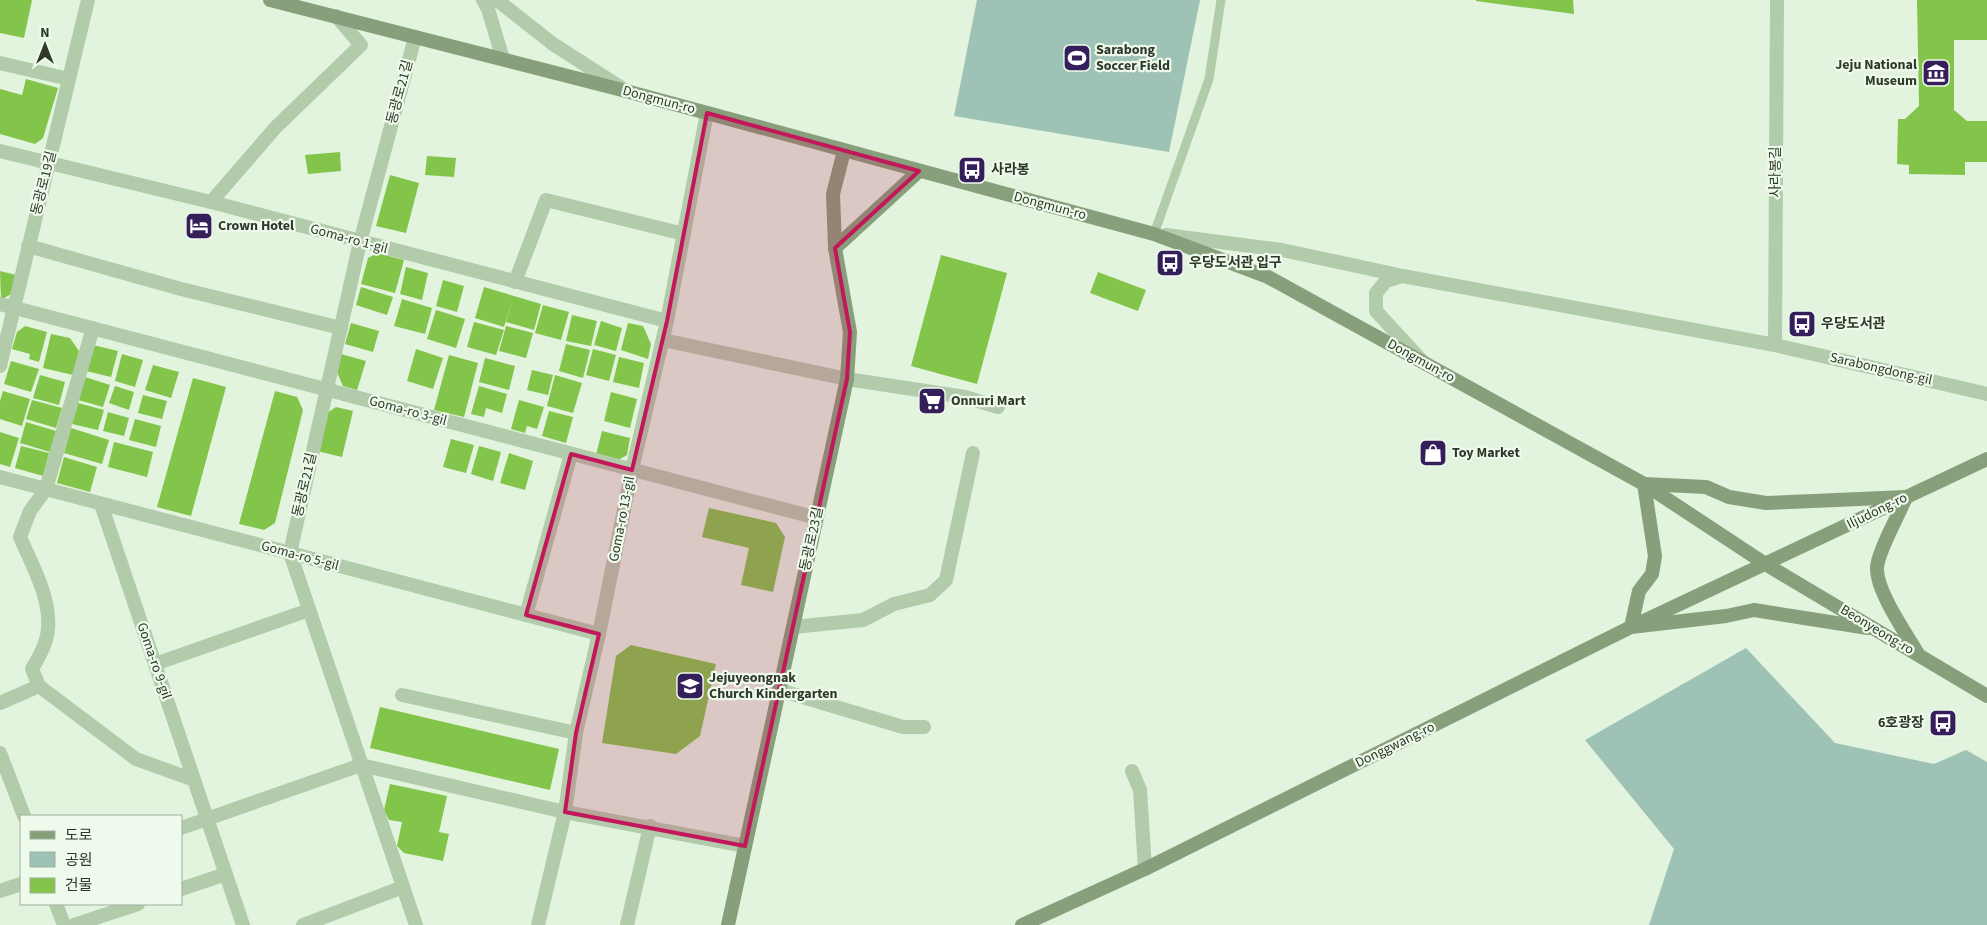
<svg xmlns="http://www.w3.org/2000/svg" width="1987" height="925" viewBox="0 0 1987 925" font-family="'Source Sans 3','Noto Sans KR',sans-serif">
<style>
.green{fill:#9ec2b5}
.building{fill:#83c54a}
.lines{fill:none;stroke-linecap:round;stroke-linejoin:round}
.service{stroke:#b2cbaa;stroke-width:9}
.minor{stroke:#b2cbaa;stroke-width:14}
.tertiary{stroke:#b2cbaa;stroke-width:14}
.secondary{stroke:#879f7b;stroke-width:14}
.marked{fill:#c2185b;fill-opacity:0.2;stroke:#c2185b;stroke-width:4;stroke-linejoin:round}
.labels{text-anchor:middle;dominant-baseline:central;stroke-width:4.5;stroke-linejoin:round;paint-order:stroke}
.poi-label{font-size:14px;font-weight:bold;fill:#2f392a;stroke:#eefaeb;text-anchor:start}
.street-label{font-size:14px;fill:#2f392a;stroke:#eefaeb}
</style>
<rect width="100%" height="100%" fill="#e2f3de"/>
<!-- green -->
<g class="green">
<path d="M977 0H1200L1169 152 954 116Z"/>
<path d="M1746 648 1835 743 1934 764 1966 750 1987 762V925H1649L1674 849 1585 740Z"/>
</g>
<!-- building -->
<g class="building">
<path d="M0 0H32L24 38 0 33Z"/>
<path d="M1476 0H1573L1574 14 1476 1Z"/>
<path d="M1917 0H1987V40H1954V110L1967 121H1987V162H1965V175L1909 174V165L1897 164 1898 119H1905L1919 106Z"/>
<path d="M26 79 58 88 43 138 35 144 0 134V89L22 95Z"/>
<path d="M340 152 341 171 308 174 305 155Z"/>
<path d="M427 156 456 158 454 177 425 175Z"/>
<path d="M390 175 419 183 406 233 376 226Z"/>
<path d="M377 253 404 260 395 293 361 284 368 258Z"/>
<path d="M941 255 1007 273 977 384 911 366Z"/>
<path d="M406 267 428 273 422 300 400 294Z"/>
<path d="M0 271 16 275 11 294 1 300Z"/>
<path d="M1098 272 1146 290 1138 311 1090 293Z"/>
<path d="M443 280 464 286 457 312 436 306Z"/>
<path d="M361 287 393 297 387 315 356 305Z"/>
<path d="M484 287 541 304 534 330 506 322 513 299 504 327 475 318Z"/>
<path d="M402 299 432 308 425 334 394 326Z"/>
<path d="M543 305 569 312 561 340 535 333Z"/>
<path d="M436 310 465 319 456 348 427 339Z"/>
<path d="M572 315 597 321 591 346 566 341Z"/>
<path d="M601 321 622 328 616 351 594 345Z"/>
<path d="M474 322 504 330 496 355 467 347Z"/>
<path d="M351 323 379 331 373 352 345 344Z"/>
<path d="M628 323 643 326 651 344 648 359 621 350Z"/>
<path d="M25 326 47 332 39 362 29 359 30 354 12 349 17 332Z"/>
<path d="M506 326 533 333 526 358 499 351Z"/>
<path d="M51 334 70 338 79 351 73 375 43 368Z"/>
<path d="M566 344 590 350 583 378 559 371Z"/>
<path d="M93 345 118 351 111 377 86 371Z"/>
<path d="M416 349 443 358 433 389 407 381Z"/>
<path d="M593 349 616 355 609 381 586 375Z"/>
<path d="M122 354 143 360 135 387 115 381Z"/>
<path d="M341 354 366 361 357 390 343 386 336 370Z"/>
<path d="M449 355 478 363 464 417 434 410Z"/>
<path d="M619 357 644 363 639 388 613 382Z"/>
<path d="M485 358 515 366 509 390 479 382Z"/>
<path d="M11 361 39 369 31 392 4 384Z"/>
<path d="M153 365 179 372 171 398 145 390Z"/>
<path d="M532 370 553 375 548 395 527 390Z"/>
<path d="M40 375 65 382 59 405 33 398Z"/>
<path d="M555 375 582 383 573 413 547 406Z"/>
<path d="M85 377 110 385 103 407 78 400Z"/>
<path d="M193 378 226 387 191 516 157 507Z"/>
<path d="M115 386 134 392 129 410 109 403Z"/>
<path d="M479 386 507 394 502 413 486 408 484 417 471 414Z"/>
<path d="M3 391 30 399 22 426 0 419V401Z"/>
<path d="M275 391 297 397 303 410 275 523 264 530 239 524Z"/>
<path d="M611 392 637 399 630 428 604 421Z"/>
<path d="M143 395 167 401 162 419 138 413Z"/>
<path d="M32 400 62 408 56 428 26 419Z"/>
<path d="M519 400 544 407 537 429 527 426 525 433 511 429Z"/>
<path d="M78 403 104 410 98 430 72 424Z"/>
<path d="M336 407 353 411 342 457 317 451 327 413Z"/>
<path d="M549 411 573 417 566 443 542 436Z"/>
<path d="M108 412 129 418 124 436 103 431Z"/>
<path d="M135 419 161 426 156 447 129 440Z"/>
<path d="M26 422 56 431 50 452 20 443Z"/>
<path d="M71 428 109 440 102 464 64 453Z"/>
<path d="M602 431 630 438 627 455 618 460 596 455Z"/>
<path d="M0 432 19 438 10 467 0 464Z"/>
<path d="M451 439 474 445 466 473 443 467Z"/>
<path d="M114 442 153 452 147 477 108 467Z"/>
<path d="M21 446 49 453 43 476 15 468Z"/>
<path d="M479 446 501 452 493 481 471 474Z"/>
<path d="M509 453 533 461 525 490 500 483Z"/>
<path d="M64 457 97 467 90 492 57 483Z"/>
<path d="M709 508 776 523 785 537 773 592 741 585 749 548 702 537Z"/>
<path d="M631 645 716 664 700 736 676 754 602 743 616 656Z"/>
<path d="M380 707 559 749 550 790 370 748Z"/>
<path d="M390 784 447 796 439 832 449 834 443 861 404 853 397 846 402 822 389 820 384 810Z"/>
</g>
<g class="lines">
<!-- service -->
<path class="service" d="M1154 234 1209 79 1221 0"/>
<!-- minor -->
<g class="minor">
<path d="M483 0 488 9 503 59"/>
<path d="M497 0 553 44 623 89"/>
<path d="M415 37 360 242 290 553 416 925"/>
<path d="M0 63 69 79"/>
<path d="M0 151 211 202 667 321"/>
<path d="M211 202 276 127 361 45 336 16"/>
<path d="M28 246 181 289 341 328"/>
<path d="M515 282 546 200 684 234"/>
<path d="M0 304 817 518"/>
<path d="M93 328 46 489 30 511 20 537C32 565 51 598 48 629 47 643 39 657 32 669L39 686 136 759 194 780"/>
<path d="M663 340 847 379 965 397 998 407"/>
<path d="M0 366 88 0"/>
<path d="M0 477 599 634"/>
<path d="M101 504 243 925"/>
<path d="M526 615 571 454"/>
<path d="M793 627 863 620 894 604 930 595 946 580 973 453"/>
<path d="M155 664 309 610"/>
<path d="M779 690 903 727H924"/>
<path d="M402 695 576 733"/>
<path d="M0 703 39 686"/>
<path d="M0 753 24 816"/>
<path d="M1132 771 1140 790 1145 869"/>
<path d="M181 828 361 765 565 812 745 846"/>
<path d="M181 889 226 874"/>
<path d="M0 891 21 884"/>
<path d="M56 904 64 925"/>
<path d="M74 925 138 904"/>
<path d="M303 925 403 887"/>
<path d="M538 925 565 812 576 733 599 634 632 470 667 321 707 113"/>
<path d="M627 925 650 826"/>
</g>
<!-- tertiary -->
<g class="tertiary">
<path d="M1166 235 1282 250 1403 276 1775 345 1987 394"/>
<path d="M1402 276 1386 281 1376 293V311L1422 361"/>
<path d="M1775 345 1777 0"/>
</g>
<!-- secondary -->
<g class="secondary">
<path d="M270 0 626 91 1154 234 1268 277 1644 484 1767 565 1987 696"/>
<path d="M835 248 919 171"/>
<path d="M1868 628 1754 610 1726 616 1631 627 1639 591 1652 574 1655 556 1644 484 1706 487 1729 497 1766 503 1906 497C1900 513 1877 553 1877 568 1876 591 1906 633 1918 654"/>
<path d="M728 925 847 379 850 332 835 248 833 194 844 151"/>
<path d="M1022 925 1145 869 1631 627 1987 459"/>
</g>
</g>
<!-- marked area -->
<path class="marked" d="M707 113 919 171 835 248 850 332 847 379 745 846 565 812 576 733 599 634 526 615 571 454 632 470 667 321Z"/>
<!-- icons -->
<defs>
<symbol id="stadium-square" viewBox="-11 -11 22 22"><rect x="-9" y="-9" width="18" height="18" rx="4" fill="#341f5a" stroke="#eefaeb"/><path d="M0-5a6.5 5 0 1 0 0 10a6.5 5 0 1 0 0-10ZM-3.5-1.8h7v3.6h-7Z" fill="#fff"/></symbol>
<symbol id="museum-square" viewBox="-11 -11 22 22"><rect x="-9" y="-9" width="18" height="18" rx="4" fill="#341f5a" stroke="#eefaeb"/><path d="M0-6L6-3V-2H-6V-3ZM-5-1h2V3h-2ZM-1-1h2V3h-2ZM3-1h2V3H3ZM-6 4H6V6H-6Z" fill="#fff"/></symbol>
<symbol id="bus-square" viewBox="-11 -11 22 22"><rect x="-9" y="-9" width="18" height="18" rx="4" fill="#341f5a" stroke="#eefaeb"/><path d="M-5-6H5V4H4V6H2V4H-2V6H-4V4H-5ZM-3.5-4V0h7V-4ZM-3.5 1.2v1.5H-2V1.2ZM2 1.2v1.5H3.5V1.2Z" fill="#fff"/></symbol>
<symbol id="hotel-square" viewBox="-11 -11 22 22"><rect x="-9" y="-9" width="18" height="18" rx="4" fill="#341f5a" stroke="#eefaeb"/><path d="M-6-4.5h1.5V1H6V5H4.5V3h-9V5H-6ZM-4 0a1.8 1.8 0 1 1 3.6 0ZM.5 0V-2.5h3Q6-2.5 6 0Z" fill="#fff"/></symbol>
<symbol id="supermarket-square" viewBox="-11 -11 22 22"><rect x="-9" y="-9" width="18" height="18" rx="4" fill="#341f5a" stroke="#eefaeb"/><path d="M-6-5.5h2.5l.6 2H6L4.5 2H-2.5L-4.4-4H-6ZM-1.5 3.2a1.3 1.3 0 1 0 .1 0ZM3 3.2a1.3 1.3 0 1 0 .1 0Z" fill="#fff"/></symbol>
<symbol id="shop-square" viewBox="-11 -11 22 22"><rect x="-9" y="-9" width="18" height="18" rx="4" fill="#341f5a" stroke="#eefaeb"/><path d="M-5-2.5h2.3a2.7 3.5 0 0 1 5.4 0H5L5.5 6h-11ZM-1.5-2.5h3a1.5 2.3 0 0 0-3 0Z" fill="#fff"/></symbol>
<symbol id="school-square" viewBox="-11 -11 22 22"><rect x="-9" y="-9" width="18" height="18" rx="4" fill="#341f5a" stroke="#eefaeb"/><path d="M0-5L7-2L0 1L-7-2ZM-4 1L0 2.5L4 1V4Q0 6-4 4Z" fill="#fff"/></symbol>
</defs>
<g fill-rule="evenodd">
<use href="#stadium-square" x="1061" y="42" width="32" height="32"/>
<use href="#museum-square" x="1920" y="57" width="32" height="32"/>
<use href="#bus-square" x="956" y="154" width="32" height="32"/>
<use href="#hotel-square" x="183" y="210" width="32" height="32"/>
<use href="#bus-square" x="1154" y="247" width="32" height="32"/>
<use href="#bus-square" x="1786" y="308" width="32" height="32"/>
<use href="#supermarket-square" x="916" y="385" width="32" height="32"/>
<use href="#shop-square" x="1417" y="437" width="32" height="32"/>
<use href="#school-square" x="674" y="670" width="32" height="32"/>
<use href="#bus-square" x="1927" y="707" width="32" height="32"/>
</g>
<g class="labels">
<!-- poi labels -->
<g class="poi-label">
<text x="1096" y="50">Sarabong<tspan x="1096" dy="16">Soccer Field</tspan></text>
<text x="1917" y="65" text-anchor="end">Jeju National<tspan x="1917" dy="16">Museum</tspan></text>
<text x="991" y="170">사라봉</text>
<text x="218" y="226">Crown Hotel</text>
<text x="1189" y="263">우당도서관 입구</text>
<text x="1821" y="324">우당도서관</text>
<text x="951" y="401">Onnuri Mart</text>
<text x="1452" y="453">Toy Market</text>
<text x="709" y="678">Jejuyeongnak<tspan x="709" dy="16">Church Kindergarten</tspan></text>
<text x="1924" y="723" text-anchor="end">6호광장</text>
</g>
<!-- street labels -->
<g class="street-label">
<text transform="translate(400 92) rotate(-75)">동광로21길</text>
<text transform="translate(659 100) rotate(15)">Dongmun-ro</text>
<text transform="translate(1776 172) rotate(-90)">사라봉길</text>
<text transform="translate(44 183) rotate(-76)">동광로19길</text>
<text transform="translate(1050 206) rotate(15)">Dongmun-ro</text>
<text transform="translate(349 239) rotate(15)">Goma-ro 1-gil</text>
<text transform="translate(1421 361) rotate(29)">Dongmun-ro</text>
<text transform="translate(1881 369) rotate(13)">Sarabongdong-gil</text>
<text transform="translate(408 411) rotate(15)">Goma-ro 3-gil</text>
<text transform="translate(305 485) rotate(-77)">동광로21길</text>
<text transform="translate(1877 511) rotate(-26)">Iljudong-ro</text>
<text transform="translate(622 519) rotate(-79)">Goma-ro 13-gil</text>
<text transform="translate(812 539) rotate(-78)">동광로23길</text>
<text transform="translate(300 556) rotate(15)">Goma-ro 5-gil</text>
<text transform="translate(1877 630) rotate(31)">Beonyeong-ro</text>
<text transform="translate(154 661) rotate(71)">Goma-ro 9-gil</text>
<text transform="translate(1395 745) rotate(-26)">Donggwang-ro</text>
</g>
</g>
<!-- legend -->
<rect x="20" y="815" width="162" height="90" fill="#eefaeb" stroke="#a2ad9e"/>
<rect x="30" y="831" width="25" height="8" fill="#879f7b" stroke="#a2ad9e"/>
<text x="65" y="840" font-size="15" fill="#2f392a">도로</text>
<rect x="30" y="852" width="25" height="15" fill="#9ec2b5" stroke="#a2ad9e"/>
<text x="65" y="865" font-size="15" fill="#2f392a">공원</text>
<rect x="30" y="878" width="25" height="15" fill="#83c54a" stroke="#a2ad9e"/>
<text x="65" y="890" font-size="15" fill="#2f392a">건물</text>
<!-- north arrow -->
<g transform="translate(45 45)" stroke="#eefaeb" stroke-width="4" paint-order="stroke">
<path d="M0-4L9 19L0 12L-9 19Z" fill="#2f392a"/>
<text y="-8" font-size="14" font-weight="bold" text-anchor="middle" fill="#2f392a">N</text>
</g>
</svg>
